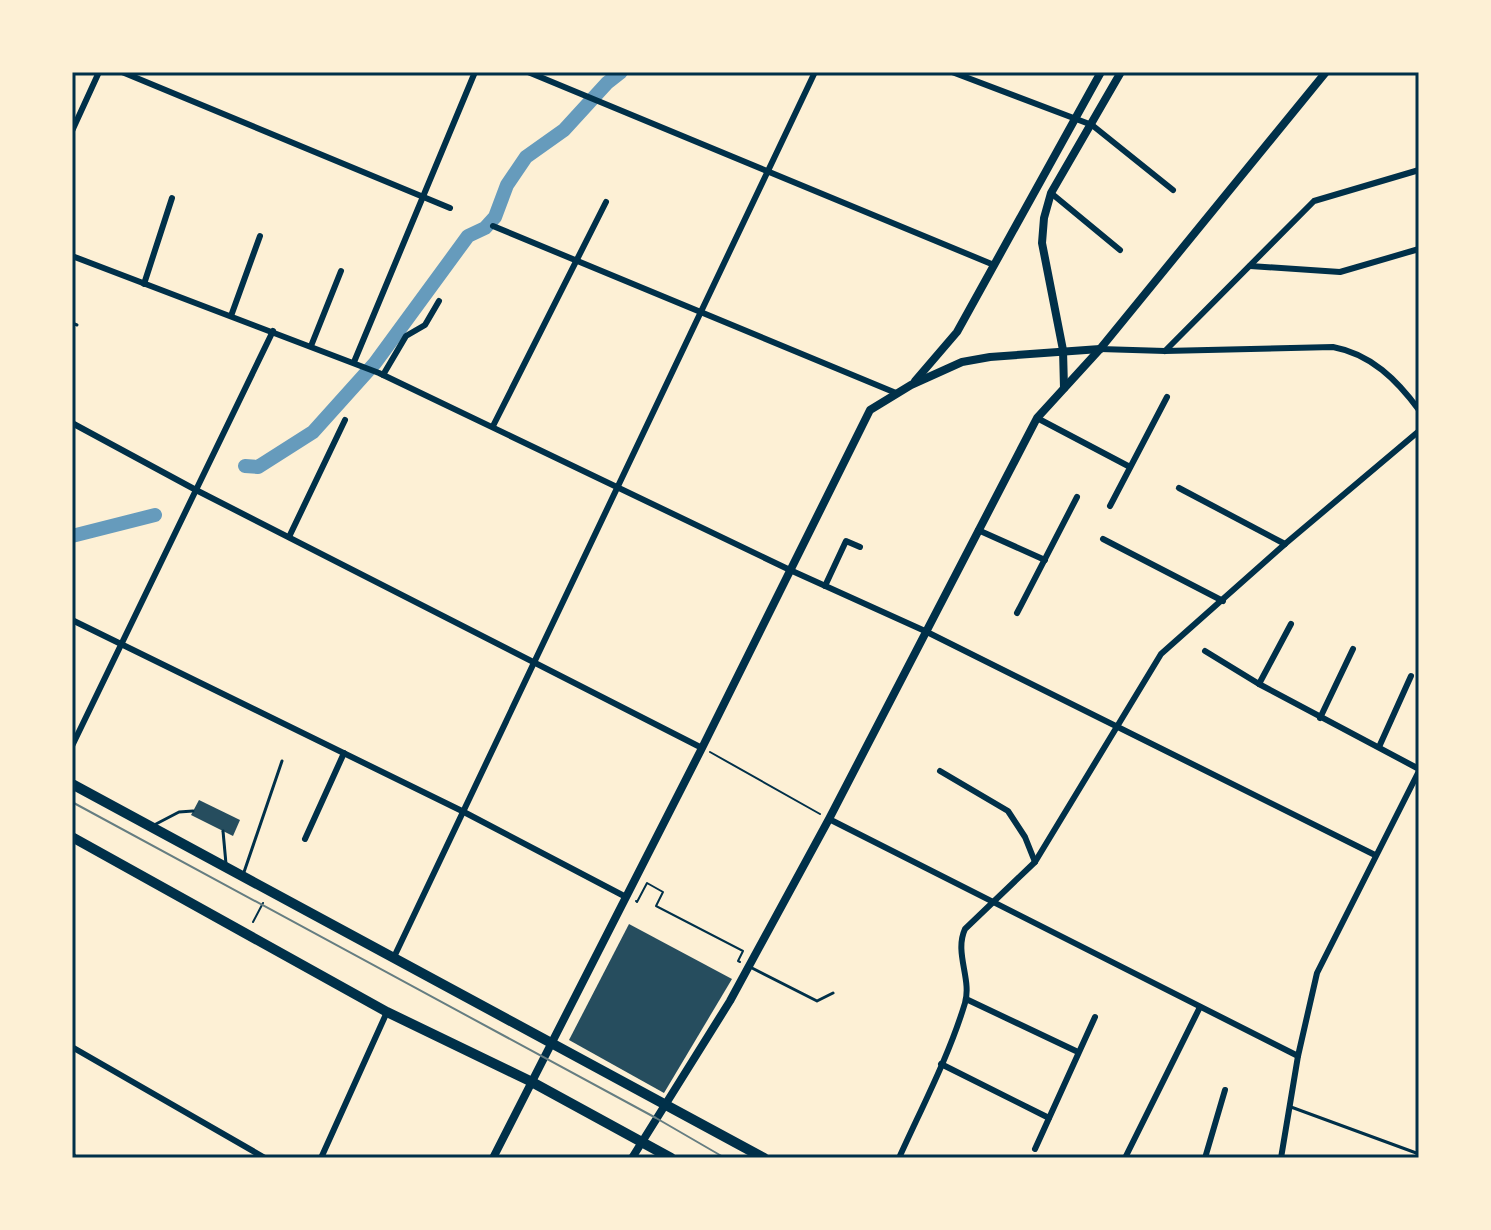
<svg xmlns="http://www.w3.org/2000/svg" width="1491" height="1230" viewBox="0 0 1491 1230" font-family="Figtree,sans-serif">
<style>
.lines{fill:none;stroke-linecap:round;stroke-linejoin:round}
.canal{stroke:#669bbc;stroke-width:14}
.building{fill:#264d5e}
.path{stroke:#003049;stroke-width:2}
.service{stroke:#003049;stroke-width:3}
.minor{stroke:#003049;stroke-width:6}
.tertiary{stroke:#003049;stroke-width:8}
.primary{stroke:#003049;stroke-width:10}
.tram{stroke:#657d81;stroke-width:2}
.neatline{fill:none;stroke:#003049;stroke-width:3}
</style>
<rect width="100%" height="100%" fill="#fdf0d5"/>
<g class="lines">
<!-- canal -->
<g class="canal">
<path d="M245 466 258 467 313 432 375 363 468 236 485 228 495 217 507 185 526 157 564 130 607 83 621 72"/>
<path d="M72 536 155 515"/>
</g>
</g>
<!-- building -->
<g class="building">
<path d="M199 800 240 820 233 836 191 815Z"/>
<path d="M629 924 732 979 664 1093 569 1040Z"/>
</g>
<g class="lines">
<!-- path -->
<g class="path">
<path d="M710 752 820 814"/>
<path d="M636 901 637 902 647 883 663 892 656 906 743 951 738 961 740 962"/>
<path d="M253 922 263 903"/>
</g>
<!-- service -->
<g class="service">
<path d="M72 323 77 325"/>
<path d="M156 824 179 812 193 811"/>
<path d="M223 831 226 864"/>
<path d="M243 875 282 761"/>
<path d="M752 968 817 1001 833 993"/>
<path d="M1291 1107 1419 1154"/>
</g>
<!-- minor -->
<g class="minor">
<path d="M122 72 450 208"/>
<path d="M528 72 994 265"/>
<path d="M952 72 1092 125 1173 190"/>
<path d="M72 131 99 72"/>
<path d="M1051 193 1120 250"/>
<path d="M493 226 896 393"/>
<path d="M72 256 379 373 790 570 925 631 1375 855"/>
<path d="M1250 266 1340 272 1419 249"/>
<path d="M144 284 172 198"/>
<path d="M231 316 260 236"/>
<path d="M311 346 341 271"/>
<path d="M1100 349 1165 351 1333 347C1371 354 1397 380 1419 410"/>
<path d="M1165 351 1314 201 1419 170"/>
<path d="M354 362 475 72"/>
<path d="M383 375 406 336 425 325 439 301"/>
<path d="M1037 418 1130 467"/>
<path d="M72 423 196 490 702 748"/>
<path d="M493 426 606 202"/>
<path d="M1179 488 1285 544"/>
<path d="M1110 506 1167 397"/>
<path d="M978 530 1045 560"/>
<path d="M289 537 345 420"/>
<path d="M1103 539 1223 601"/>
<path d="M825 586 846 541 860 547"/>
<path d="M1017 613 1077 497"/>
<path d="M72 620 462 811 626 897"/>
<path d="M1205 651 1259 684 1419 769"/>
<path d="M1259 684 1291 624"/>
<path d="M1320 718 1353 649"/>
<path d="M72 746 273 331"/>
<path d="M1379 747 1411 676"/>
<path d="M940 771 1008 811 1025 837 1035 862"/>
<path d="M829 819 1298 1056"/>
<path d="M305 839 344 753"/>
<path d="M394 957 815 72"/>
<path d="M966 999 1078 1052"/>
<path d="M72 1047 265 1158"/>
<path d="M941 1064 1049 1118"/>
<path d="M1035 1149 1095 1017"/>
<path d="M321 1158 387 1012"/>
<path d="M899 1158C922 1107 949 1056 965 1003 972 979 954 953 965 929L1035 862 1161 654 1285 544 1419 431"/>
<path d="M1125 1158 1200 1007"/>
<path d="M1205 1158 1225 1090"/>
<path d="M1281 1158 1298 1056 1317 973 1419 771"/>
</g>
<!-- tertiary -->
<g class="tertiary">
<path d="M915 381 957 332 1101 72"/>
<path d="M1064 388 1063 350 1042 243 1044 218 1051 193 1121 72"/>
<path d="M72 1156 73 1158"/>
<path d="M493 1158 702 748 870 410 911 385 962 362 990 357 1100 349"/>
<path d="M632 1158 730 1001 829 819 1037 418 1100 349 1326 72"/>
</g>
<!-- primary -->
<g class="primary">
<path d="M72 784 764 1158"/>
<path d="M72 837 387 1012 530 1081 671 1158"/>
</g>
<!-- tram -->
<path class="tram" d="M72 802 656 1118 725 1158"/>
</g>
<!-- border -->
<rect width="1491" height="1230" fill="none" stroke="#fdf0d5" stroke-width="148"/>
<rect x="74" y="74" width="1343" height="1082" class="neatline"/>
</svg>
